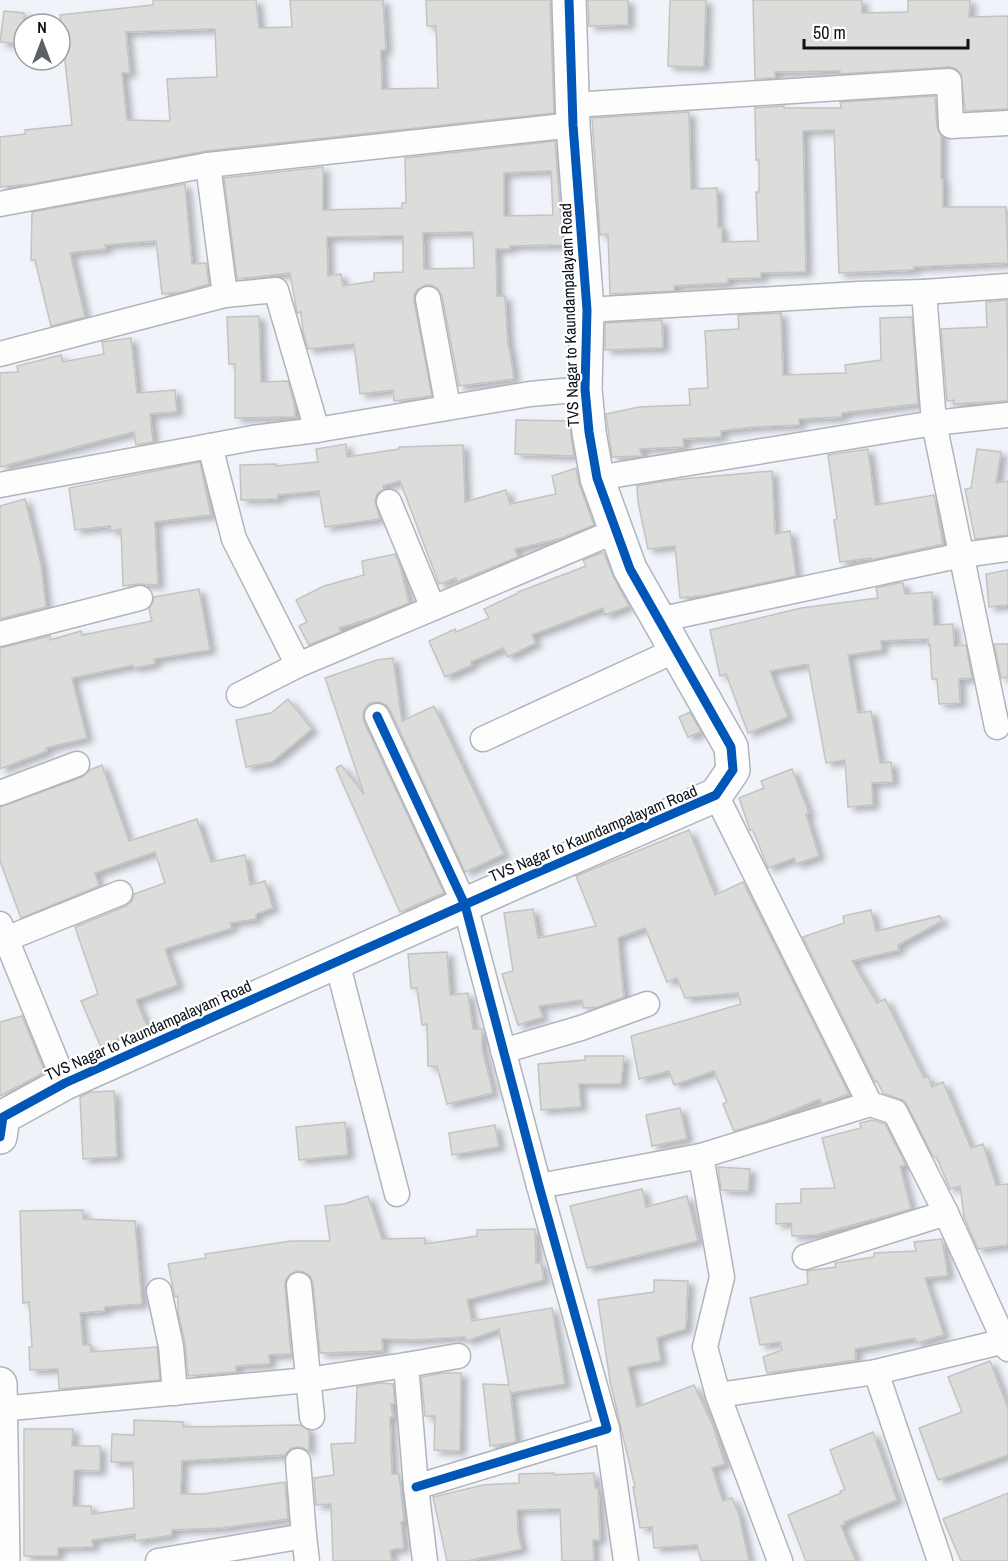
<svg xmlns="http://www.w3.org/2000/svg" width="1008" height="1561" viewBox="0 0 1008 1561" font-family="'Archivo Narrow',sans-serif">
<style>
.building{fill:#dcdcda;stroke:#c3c3c1;stroke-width:1.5;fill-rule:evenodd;filter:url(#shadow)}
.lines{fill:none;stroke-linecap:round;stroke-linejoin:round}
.street-casing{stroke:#b0b5bc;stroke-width:27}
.secondary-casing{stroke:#b0b5bc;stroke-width:36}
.street{stroke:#fdfdfe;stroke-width:24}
.secondary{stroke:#fdfdfe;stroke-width:33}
.cycleway-casing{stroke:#fff;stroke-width:13}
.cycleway{stroke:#0057b8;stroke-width:9}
.labels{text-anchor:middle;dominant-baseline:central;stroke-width:4.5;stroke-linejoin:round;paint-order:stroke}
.street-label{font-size:16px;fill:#0c1119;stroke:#fff}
</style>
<defs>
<filter id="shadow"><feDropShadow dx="6" dy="4" stdDeviation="3" flood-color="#0004"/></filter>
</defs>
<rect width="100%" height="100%" fill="#f0f4fa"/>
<!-- building -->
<g class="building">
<path d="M153 0H256L259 28 292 27 290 0H383L386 50H381L382 89 438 88 436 26H427L426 0H550L554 113 206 151 32 184 0 187V137L25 134V130L72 125 60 15 153 5ZM215 29 217 77 167 79 170 121 127 120 122 73H130L126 32Z"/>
<path d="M588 0H628V25L589 26Z"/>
<path d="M670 0H706L704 67 668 66Z"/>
<path d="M753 0H862V13L908 12V0H970L969 17 1008 16V109L965 111 961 74 956 69 949 67 840 74V71L775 72V78L755 79Z"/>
<path d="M4 11 24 13V44L0 42Z"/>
<path d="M935 96 937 127 941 136V179H943V207H1006L1008 263 914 267V270L839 273 834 130 803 131 806 272 761 273V278L728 279V283L674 286V291L610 294 608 234 600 235 592 118 689 112 691 189 717 188 718 228 722 227V242L758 241 756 192H759V160H756L755 108 784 106V108H841L840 102Z"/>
<path d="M555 141 563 245 510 246V249H496L497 296H505L508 346H509L514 379 459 386 442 296 438 289 432 285H426L418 289 414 295V301L432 396 394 401 393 390 360 394 354 344 308 349 303 332 301 312 297 313 296 307 290 273 237 279 224 178 323 167V210L402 208V203H406L405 158ZM551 171 553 215 504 216V173ZM473 232 474 268 424 269 423 233ZM403 236V272L374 273V281L343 286 341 274 328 276 327 237Z"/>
<path d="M185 184 192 264 206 263 209 284 182 292 162 294 156 241 105 245 106 249 70 253 85 317 51 326 35 260H31L32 212Z"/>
<path d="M1007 300 1008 401 954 404V400L947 401 941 329 987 327 986 302Z"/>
<path d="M781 313 783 375 846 373 845 365 881 360 880 318 912 317 918 404 842 413V417L799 419V425L754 427 721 431V437L683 439 684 447 640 449 642 456 612 457 606 414 639 407 690 405 689 389 708 388 705 331 739 329 738 315Z"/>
<path d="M259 316 261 382 288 381 294 403 295 417 235 418V364H229L227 317Z"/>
<path d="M662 320 663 348 605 350V323Z"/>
<path d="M131 338 137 393 175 390 177 412 150 414 153 442 136 445 134 432 0 467V373L18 372 17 366 61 355 63 362 104 354 102 342Z"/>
<path d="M516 420 569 421 574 456 515 454Z"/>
<path d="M346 444 347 457 399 449V447L463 445 465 502 506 490 510 504 556 494 552 476 576 468 579 484 594 525 562 538 515 549 518 557 457 582 456 578 439 584 400 481 383 486 384 489 377 494 375 501 380 519 325 527 319 491 278 495V499L241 500 240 465 276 464V466L318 462 316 449Z"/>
<path d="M868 449 875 505 934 495 943 544 871 560V558L840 562 834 520 837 519 828 455Z"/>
<path d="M977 449 1001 452 996 483 1008 481V535L975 539 965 489 971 488Z"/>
<path d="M200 462 211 515 155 522 158 585 137 584 123 586 121 529 111 531 110 526 75 530 69 488Z"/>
<path d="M772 471 775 534 790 531 796 576 707 595 680 598 675 546 648 549 638 502 637 486 672 480Z"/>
<path d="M25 499 41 564 46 607 0 619V506Z"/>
<path d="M601 553H604L614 578 629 606 605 615 603 608 532 635 536 643 508 657 503 648 471 662 472 665 445 677 429 641 455 629 456 632 489 618 484 609 518 593V592L586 566 583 560Z"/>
<path d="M395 554 401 569 409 603 372 618 339 628 341 632 309 645 299 626 307 622 296 600 324 586 364 575 362 561Z"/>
<path d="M1008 570V605L989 607 986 574Z"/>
<path d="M899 583H903L905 594 932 592 934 625 953 624 954 646 966 645 972 678 959 679 960 703 939 704 937 679H932L930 645 929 646 928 639 881 641 882 650 848 655 858 713 871 711 880 763 891 762 893 782 872 783 873 805 848 807 845 760 826 763 808 664 770 671 788 717 748 733 726 674 720 676 710 630 801 608 878 598 876 588Z"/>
<path d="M199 589 210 650 154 659 155 664 134 668 133 665 72 678 87 738 46 748 47 751 0 769V648L50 636V640L81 631 82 635 152 621 149 609 153 602 154 597Z"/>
<path d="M994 644H1008V677L1001 678Z"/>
<path d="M393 658 402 721 434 706 504 854 465 872 390 710 386 705 379 702 370 703 365 708 363 714 364 722 444 893 400 912 336 768 341 765 364 794 325 678 377 660Z"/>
<path d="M288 699 312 729 272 762 246 767 236 720 271 713Z"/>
<path d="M690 712 701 732 688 737 679 717Z"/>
<path d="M102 765 129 841 197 819 211 862 245 855 250 885 265 881 273 908 256 914V919L230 923 232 928 165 949 178 985 136 1000 147 1026 101 1047 81 1001 98 994 75 927 126 906 132 901 134 894 165 883 155 852 95 873 99 886 21 918 0 861V807L82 777 90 770Z"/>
<path d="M792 769 809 813 806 814 819 856 796 864 794 858 768 868 753 830H750L739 798 764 788 761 781Z"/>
<path d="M689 830 715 895 743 882 849 1094 822 1104 820 1099 764 1122 734 1131 723 1104 727 1102 714 1071 674 1085 669 1071 639 1079 631 1036 741 1004 738 993 685 998 677 978 667 982 645 928 618 938 624 997 598 1007 583 1008 582 1000 539 1006 543 1017 518 1025 502 974 513 971 504 913 533 909 538 938 596 926 576 876Z"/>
<path d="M871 910 876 931 940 916 942 921 898 945 899 950 852 961 877 1003 885 999 924 1078 928 1076 932 1087 943 1082 971 1148 983 1144 996 1185 1008 1184V1245L978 1249 964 1217 960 1186 950 1189 937 1158 933 1156 905 1101 883 1093 877 1081 875 1082 803 937 844 923 843 916Z"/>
<path d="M447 952 450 995 468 993 473 1029H482V1048L493 1093 447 1104 437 1066H428L427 1024 422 1025 417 988H411L408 954Z"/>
<path d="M22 1016 45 1072 0 1096V1022Z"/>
<path d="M585 1056H624L621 1084H579L581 1107 541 1110 538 1064 585 1060Z"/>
<path d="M114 1091 117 1157 83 1159 80 1097 91 1092Z"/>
<path d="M680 1108 687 1139 652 1146 646 1115Z"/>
<path d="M872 1120 885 1124 906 1165 900 1166 911 1209 816 1235 792 1236 791 1223 776 1224V1204L801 1203V1189L835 1188 822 1138 861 1128 860 1123Z"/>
<path d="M345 1122 348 1155 299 1160 296 1127Z"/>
<path d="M495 1125 499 1147 452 1155 449 1133Z"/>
<path d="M718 1167 750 1169 748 1191 721 1190Z"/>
<path d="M642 1189 646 1207 687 1196 698 1241 587 1268 570 1206Z"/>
<path d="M368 1196 382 1239 425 1238V1244L477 1236V1230L535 1229 536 1263H541L544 1280 467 1300 472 1321 552 1308 565 1384 511 1393 510 1390 516 1442 490 1446 483 1384 509 1385 499 1329 467 1341 465 1337 413 1340 382 1339 383 1351 320 1353 313 1284 310 1276 304 1272 297 1271 290 1274 286 1279 285 1286 291 1354 269 1355 270 1364 236 1366V1372L188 1376 185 1343 178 1312V1296L175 1297 168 1264 206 1258 205 1254 291 1241H330L325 1206 344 1204Z"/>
<path d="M83 1210V1219L135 1221 142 1304 105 1307V1311L80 1313 83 1345H91V1352L157 1347 160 1380 59 1389 58 1369 30 1370 29 1347H32L29 1302 23 1303 20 1211Z"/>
<path d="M942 1239 948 1276 925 1278 944 1335 917 1343 915 1338 855 1349 856 1360 767 1373 763 1357 782 1350 780 1342 760 1345 750 1298 808 1284 807 1271 836 1267 835 1263 874 1257V1253L916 1251 914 1242Z"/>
<path d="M654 1280 688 1281 686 1329 657 1338 661 1361 628 1367 637 1407 694 1385 713 1426 725 1464 712 1468 723 1501 732 1498 739 1515 749 1561H701L697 1545 654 1548 652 1527 640 1528 633 1487H635L610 1381 598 1300 654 1292Z"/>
<path d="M990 1361 1008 1408V1455L938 1480 919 1428 962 1412 948 1377Z"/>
<path d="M443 1373H461L460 1451 434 1450 435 1416H425L421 1377Z"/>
<path d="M381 1383 393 1384 395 1404H391L393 1417H390L392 1474H399L404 1521 401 1522 404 1548 390 1550 392 1561H333L331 1504 316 1505 314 1478 334 1475 331 1444 355 1443 357 1387Z"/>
<path d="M134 1420 183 1422V1427L300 1425 309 1430V1452L304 1448 297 1447 290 1449 285 1455 182 1461 181 1494H203L285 1482 288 1519 222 1528 172 1530V1535L135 1541V1534L92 1540 93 1547 58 1548V1556H24V1429H73L72 1446H100V1471L74 1470 73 1506H91L92 1514 134 1508 133 1462H111L112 1434 134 1435Z"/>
<path d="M873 1432 897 1500 844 1522 845 1524 841 1526 856 1561H806L788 1515 841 1493 840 1491 845 1490 830 1450Z"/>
<path d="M554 1473V1475L594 1473 595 1488H598L600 1540H593L594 1561H562L560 1509 517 1510 518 1532 522 1549 467 1561H447L433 1497 483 1485 519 1483V1474Z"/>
<path d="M1008 1493V1561H961L943 1519Z"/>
</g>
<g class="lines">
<defs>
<g id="street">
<path d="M573 105 949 81 951 126 1008 123"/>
<path d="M208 165 225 295"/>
<path d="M0 204 208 165 573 125"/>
<path d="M924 292 1008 286"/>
<path d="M428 299 448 407"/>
<path d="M587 310 859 294 924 292 934 423 997 727"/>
<path d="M0 354 225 295 276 290 317 430"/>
<path d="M210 446 234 539 298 665 616 531"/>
<path d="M597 478 934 423 1008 415"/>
<path d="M0 485 253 438 317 430 530 394 585 389"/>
<path d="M389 502 433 608"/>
<path d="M658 620 962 555 1008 549"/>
<path d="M0 634 140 598"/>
<path d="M239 695 298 665"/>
<path d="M377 716 465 905 539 1186 607 1429 416 1487"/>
<path d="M483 739 676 650"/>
<path d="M0 793 77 764"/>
<path d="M716 795 870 1104 895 1112 946 1213 1008 1349"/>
<path d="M0 924 65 1083"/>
<path d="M6 939 120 893"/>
<path d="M337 962 397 1194"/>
<path d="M503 1051 581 1028 647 1004"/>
<path d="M539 1186 701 1156"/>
<path d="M805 1257 946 1213"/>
<path d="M299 1285 312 1417"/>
<path d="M159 1291 171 1346 175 1393"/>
<path d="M406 1365 458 1356"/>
<path d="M876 1372 940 1561"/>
<path d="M718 1395 876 1372 1005 1341"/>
<path d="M0 1409 308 1380 406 1365 416 1487 425 1561"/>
<path d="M607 1429 626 1561"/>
<path d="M298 1461 304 1536"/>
<path d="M158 1561 304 1536 307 1561"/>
<path d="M780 1561 718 1395 705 1347 722 1277 701 1156 870 1104"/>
</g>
<g id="secondary">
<path d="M0 1137 3 1117 65 1083 520 880 716 795 733 770 731 747 630 569 597 478 589 432 585 389 587 310 573 125 569 0"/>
<path d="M0 1384 3 1561"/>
</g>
</defs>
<!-- street casing -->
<use href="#street" class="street-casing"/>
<!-- secondary casing -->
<use href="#secondary" class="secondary-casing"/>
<!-- street -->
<use href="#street" class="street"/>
<!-- secondary -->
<use href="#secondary" class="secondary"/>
<defs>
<g id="cycleway">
<path d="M377 716 465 905 539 1186 607 1429 416 1487"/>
<path d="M0 1137 3 1117 65 1083 520 880 716 795 733 770 731 747 630 569 597 478 589 432 585 389 587 310 573 125 569 0"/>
</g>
</defs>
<!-- cycleway casing -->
<use href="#cycleway" class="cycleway-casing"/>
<!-- cycleway -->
<use href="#cycleway" class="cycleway"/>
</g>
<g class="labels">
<!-- street labels -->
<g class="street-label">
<text transform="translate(569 315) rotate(-92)">TVS Nagar to Kaundampalayam Road</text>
<text transform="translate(593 833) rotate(-23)">TVS Nagar to Kaundampalayam Road</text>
<text transform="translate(148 1030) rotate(-24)">TVS Nagar to Kaundampalayam Road</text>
</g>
</g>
<!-- north arrow -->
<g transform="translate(42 42)"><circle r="28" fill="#ffffff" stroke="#9ea0a3" stroke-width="1.5"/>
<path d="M0-4.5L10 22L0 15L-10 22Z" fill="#5c6068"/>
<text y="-9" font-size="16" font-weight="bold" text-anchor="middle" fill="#0c1119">N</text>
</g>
<!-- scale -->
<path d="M804 39v9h164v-9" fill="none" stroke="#0c1119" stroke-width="3"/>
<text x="813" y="39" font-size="18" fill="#0c1119" stroke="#ffffff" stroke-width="4.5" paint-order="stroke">50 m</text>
</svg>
